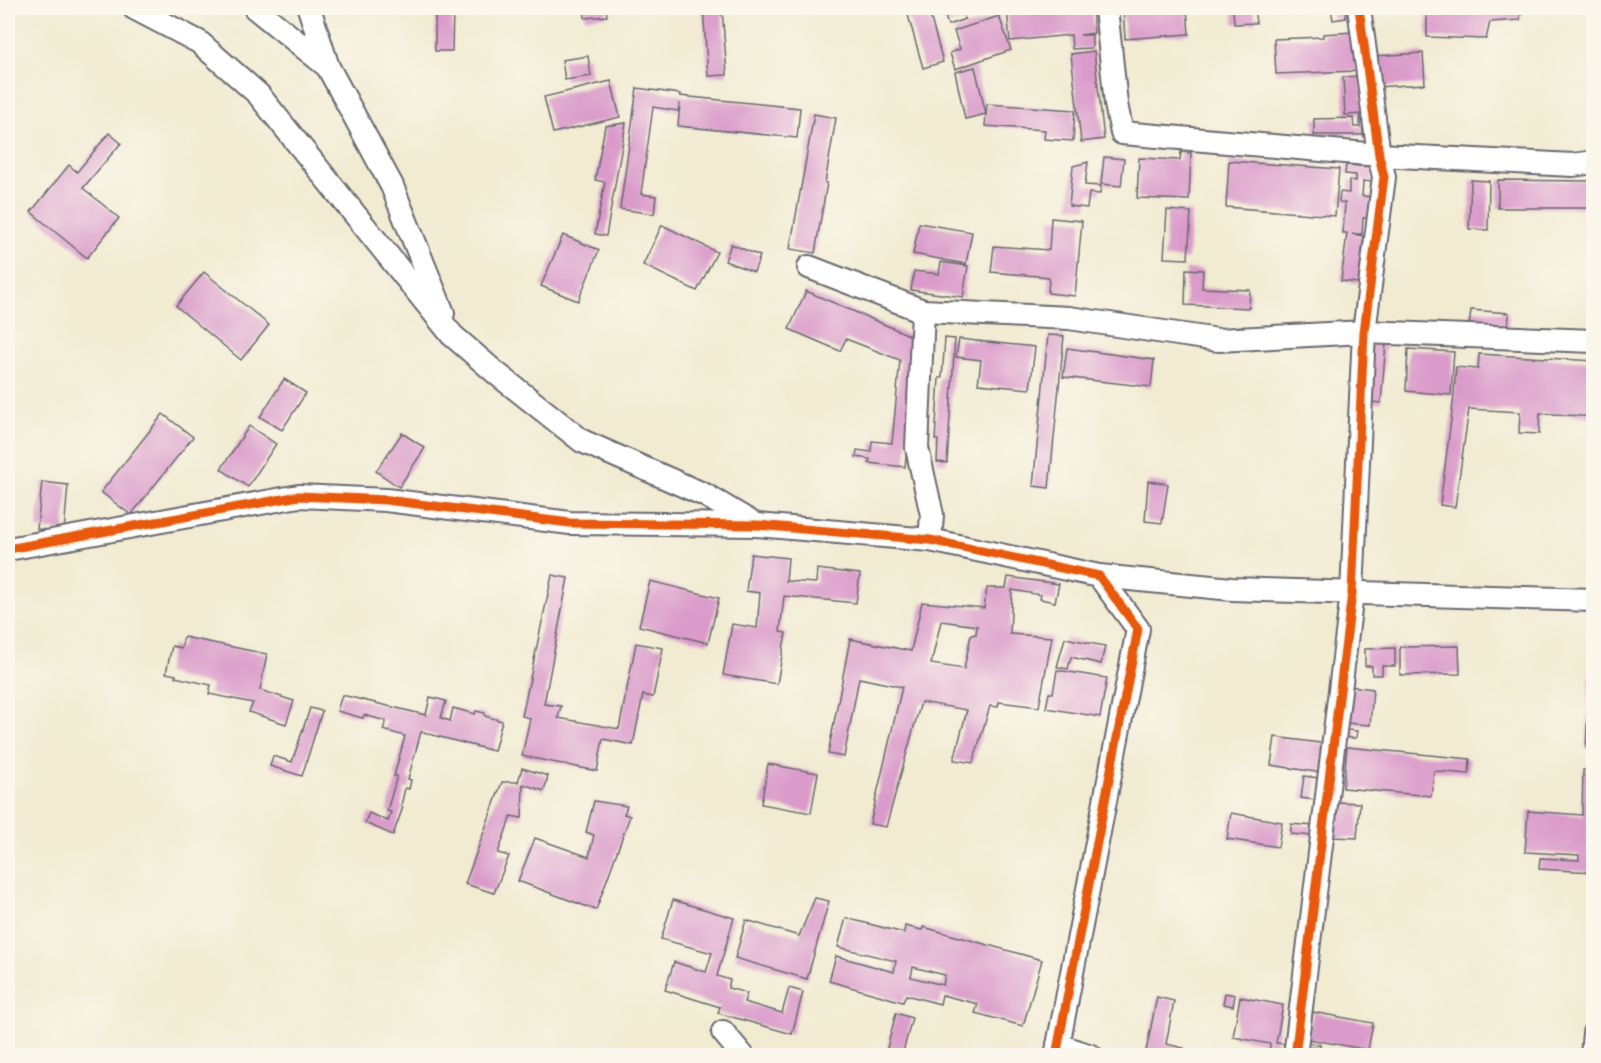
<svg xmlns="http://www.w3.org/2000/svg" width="1601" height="1063" viewBox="0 0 1601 1063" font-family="Pangolin,sans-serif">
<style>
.building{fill:#da9bca;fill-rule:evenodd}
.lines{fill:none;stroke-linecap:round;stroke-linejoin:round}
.minor-casing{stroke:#6a6870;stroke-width:26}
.minor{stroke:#fff;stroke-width:22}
.cycleway-casing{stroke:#fbf7ec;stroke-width:13}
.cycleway{stroke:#e8590c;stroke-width:9}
</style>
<rect width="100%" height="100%" fill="#fbf7ec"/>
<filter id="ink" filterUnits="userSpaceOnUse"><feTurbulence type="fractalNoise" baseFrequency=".0167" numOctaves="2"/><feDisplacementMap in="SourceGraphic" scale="12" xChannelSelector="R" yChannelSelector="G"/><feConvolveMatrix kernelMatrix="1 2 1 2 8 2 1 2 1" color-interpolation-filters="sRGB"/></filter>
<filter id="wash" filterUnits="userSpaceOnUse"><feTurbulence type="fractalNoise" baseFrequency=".008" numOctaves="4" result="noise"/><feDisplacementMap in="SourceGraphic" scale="24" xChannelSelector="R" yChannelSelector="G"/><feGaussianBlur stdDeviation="1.35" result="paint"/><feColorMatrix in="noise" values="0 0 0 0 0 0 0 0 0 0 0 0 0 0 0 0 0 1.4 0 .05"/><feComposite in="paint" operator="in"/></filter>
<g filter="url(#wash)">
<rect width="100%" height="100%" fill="#f1ebd2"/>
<g id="blocks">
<!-- building -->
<g class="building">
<path d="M584 8H606L607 16 585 18Z"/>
<path d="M703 8H722L727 75 708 76Z"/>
<path d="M906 8H928L943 62 923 68Z"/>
<path d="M942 8H960L965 19 948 25Z"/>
<path d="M1029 8H1092L1094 33 1080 35H1092V48L1072 49 1071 35 1010 41 1007 10Z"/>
<path d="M1123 8H1187L1189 34 1125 39Z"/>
<path d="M1233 8H1254L1256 23 1234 24Z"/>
<path d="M1331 8H1345L1346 18 1333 20Z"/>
<path d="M1427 8H1522L1520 20 1490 22 1486 39 1427 37Z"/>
<path d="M435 10H453L452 51H435Z"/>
<path d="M999 16 1011 50 955 69 950 53 960 49 954 31Z"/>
<path d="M1354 32 1356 71 1276 74 1274 39 1323 37V34Z"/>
<path d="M1094 51 1104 139 1081 142 1071 54Z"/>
<path d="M1423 53 1425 84 1376 87 1374 56Z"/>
<path d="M588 56 591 76 565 80 562 60Z"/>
<path d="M975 67 986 114 965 119 955 72Z"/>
<path d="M1361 76 1363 114 1345 115 1343 77Z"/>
<path d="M611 81 620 117 553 133 544 97Z"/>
<path d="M637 88 680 94V96L800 108 797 138 678 126 680 103 678 111 653 107 641 194 656 196 654 214 620 209Z"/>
<path d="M987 104 1075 110 1073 141 1044 139 1045 130 985 126Z"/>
<path d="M814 114 836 118 825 183H827L815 253 790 249Z"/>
<path d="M1360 117H1362L1363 135H1314V119L1353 118 1354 127H1360Z"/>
<path d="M626 123 606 236 595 234 605 182 595 180 605 126Z"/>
<path d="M109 133 121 143 83 188 119 218 87 258 31 212 69 165 77 172Z"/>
<path d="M1181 152 1191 153 1189 200 1137 198 1139 158 1180 160Z"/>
<path d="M1104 157 1124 159 1121 186 1101 184Z"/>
<path d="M1229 161 1339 169 1335 216 1226 207Z"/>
<path d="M1088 162 1085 185 1101 186 1100 194 1089 193 1087 208 1069 206 1073 166Z"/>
<path d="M1346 165 1373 167 1372 182 1363 181 1362 196 1373 197 1372 218H1363L1362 234H1352L1364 236 1358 283 1341 281 1347 233H1343L1345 203 1339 202 1340 192 1349 193V180L1356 181V175L1345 174Z"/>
<path d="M1471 180 1489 181 1488 230 1469 229Z"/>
<path d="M1498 180 1594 181V208H1498Z"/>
<path d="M1167 210 1191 212 1188 259 1164 258Z"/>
<path d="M1051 218 1082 221 1075 296 1048 293 1049 277 991 272 994 246 1049 250Z"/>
<path d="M919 223 972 232 966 264 913 254Z"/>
<path d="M662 225 717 252 697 291 643 265Z"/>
<path d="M563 235 599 250 578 301 541 286Z"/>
<path d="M731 244 760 256 754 272 725 261Z"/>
<path d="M941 262 968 266 963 297 911 290 914 271 939 274Z"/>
<path d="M1186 269 1203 270 1202 288 1250 290 1249 308 1185 305Z"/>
<path d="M204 272 269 325 241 360 176 306Z"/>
<path d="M806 291 909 335 918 337 905 467 869 463 870 459 856 457 857 450 871 452 872 441 892 443 900 360 846 339 840 351 789 329Z"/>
<path d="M1471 310 1509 313 1508 330 1469 327Z"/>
<path d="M1048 335 1064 336 1049 488 1033 486Z"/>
<path d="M945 338 955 339 947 463 937 462 938 440H935L939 378H942Z"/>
<path d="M959 339 1035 347 1030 389 978 384 981 360 956 357Z"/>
<path d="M1367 342 1386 343 1381 403 1363 401Z"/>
<path d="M1067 348 1154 360 1151 387 1063 377Z"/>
<path d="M1408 349 1454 352 1451 395 1406 391Z"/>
<path d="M1479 354 1594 361V417L1540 413 1539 434 1519 433 1520 412 1469 409 1455 507 1440 505 1453 404 1456 367 1478 369Z"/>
<path d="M284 379 306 393 282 430 260 417Z"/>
<path d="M163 414 193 437 131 515 101 492Z"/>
<path d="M249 426 276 444 248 487 221 469Z"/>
<path d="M402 433 425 448 399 487 376 471Z"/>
<path d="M1148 481 1168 484 1162 523 1145 521Z"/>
<path d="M42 482 68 485 64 531 37 529Z"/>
<path d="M751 554 788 558 786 581 816 583 817 569 860 574 856 603 784 596 780 632 786 633 777 684 723 675 732 624 757 628 760 593 746 591Z"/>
<path d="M552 575 568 578 544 704 561 706 558 718 619 729 636 643 663 648 653 697 643 695 633 745 603 739 597 771 522 756 530 718 522 716Z"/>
<path d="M1008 577 1059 584 1055 602 1040 599 1041 595 1012 590 1010 634 1052 637 1039 707 999 702 998 707 990 706 973 763 954 760 967 710 921 702 886 827 870 824 902 687 859 678 844 757 828 754 850 639 911 651 922 602 984 608 987 588H1006ZM941 621 977 626 976 634 971 635 964 669 931 664Z"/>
<path d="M650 581 719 598 708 643 639 626Z"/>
<path d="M184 637 267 654 260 690 294 701 286 724 249 712 253 703 209 694 211 685 175 677 176 675 166 673 172 646 181 648Z"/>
<path d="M1065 638 1105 646 1101 664 1071 657 1068 669 1057 667Z"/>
<path d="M1459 646 1460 674 1400 675V647Z"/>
<path d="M1395 648V666H1382V675H1372V666H1365V649Z"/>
<path d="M1057 670 1107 678 1100 717 1046 708 1049 693H1053Z"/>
<path d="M1590 672H1594V749L1586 748Z"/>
<path d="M1349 686 1373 689 1370 725 1346 723Z"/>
<path d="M342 695 426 715 430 697 446 701 441 718 450 721 453 708 475 714 476 711 485 713V716L502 721 494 751 421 732 408 779 411 780 409 789 405 788 401 806 403 807 393 835 365 823 369 813 388 821 391 812 387 811 397 776H394L405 736 383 730 386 721 364 715 363 718 337 711Z"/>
<path d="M310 708 322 711 302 776 270 766 273 756 292 762Z"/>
<path d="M1347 730 1357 731 1356 738H1346Z"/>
<path d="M1275 737 1327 744 1322 773 1271 765Z"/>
<path d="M1347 747 1470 759 1469 774 1434 771 1431 796 1343 788Z"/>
<path d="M768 764 818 773 811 813 761 804Z"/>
<path d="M522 768 548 776 544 791 523 784 522 818 511 816 498 853 509 856 494 893 465 884 502 782H518Z"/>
<path d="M1583 770H1594L1593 872 1539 869 1540 858 1579 860V855L1525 852 1528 811 1582 815Z"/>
<path d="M1304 776 1318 778 1315 800 1301 798Z"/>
<path d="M594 801 627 806 624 814 630 816 596 910 518 881 535 838 589 857 594 835 586 832Z"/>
<path d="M1336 802 1360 803 1357 838 1333 837Z"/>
<path d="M1231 813 1282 822 1278 847 1227 839Z"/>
<path d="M1291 824 1314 826 1313 836 1291 834Z"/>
<path d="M815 898 829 901 807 979 735 958 746 920 799 936Z"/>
<path d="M673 900 734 918 717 976 730 980 728 988 747 993 744 1002 782 1013 789 988 803 992 792 1034 718 1013 720 1007 665 990 674 962 706 972 712 953 661 939Z"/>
<path d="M846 918 904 933 905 926 922 930 923 927 1042 960 1023 1026 975 1013 978 1004 942 995 940 1004 906 995 903 1002 829 981 836 956 894 972 896 961 838 947ZM913 967 945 975 943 985 911 977Z"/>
<path d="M1225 993 1235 995 1233 1006 1223 1004Z"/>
<path d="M1157 997 1174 1001 1166 1044 1184 1048 1183 1056H1145Z"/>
<path d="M1240 997 1283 1005 1276 1043 1286 1044 1285 1056H1269L1270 1044 1233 1037Z"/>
<path d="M1313 1012 1373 1023 1368 1050 1308 1039Z"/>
<path d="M896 1013 912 1018 902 1056H885Z"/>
<path d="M1306 1043 1320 1044 1319 1056H1305Z"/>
</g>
</g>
</g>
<g filter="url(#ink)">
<use href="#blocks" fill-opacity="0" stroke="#6a6870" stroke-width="1.5"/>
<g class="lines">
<defs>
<g id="minor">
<path d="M134 8 199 42 258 94 452 335 496 373 582 441 705 495 754 524"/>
<path d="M255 8 328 67"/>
<path d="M309 8 328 67 392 186 443 313"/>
<path d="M1106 8 1116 104 1122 133 1379 155 1573 165 1594 162"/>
<path d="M809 267 923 311 1069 318 1218 340 1364 332 1594 341"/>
<path d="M923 311 917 448 932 515 930 540"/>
<path d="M8 549 299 496 386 500 570 523 757 525 930 540 1099 576 1138 629 1056 1056"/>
<path d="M1099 576 1232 589 1594 600"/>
<path d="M723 1032 743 1056"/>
<path d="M1058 1045 1091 1056"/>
<path d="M1295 1056 1352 593 1364 332 1384 177 1379 155 1359 8"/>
<path d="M1592 1056 1594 1033"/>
</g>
</defs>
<!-- minor casing -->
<use href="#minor" class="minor-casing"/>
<!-- minor -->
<use href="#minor" class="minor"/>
<defs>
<g id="cycleway">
<path d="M8 549 299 496 386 500 570 523 757 525 930 540 1099 576 1138 629 1056 1056"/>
<path d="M1295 1056 1352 593 1364 332 1384 177 1379 155 1359 8"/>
</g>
</defs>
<!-- cycleway casing -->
<use href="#cycleway" class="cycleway-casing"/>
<!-- cycleway -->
<use href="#cycleway" class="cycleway"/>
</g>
</g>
<!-- margin -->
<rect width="1601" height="1063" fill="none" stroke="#fbf7ec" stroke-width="30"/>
</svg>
